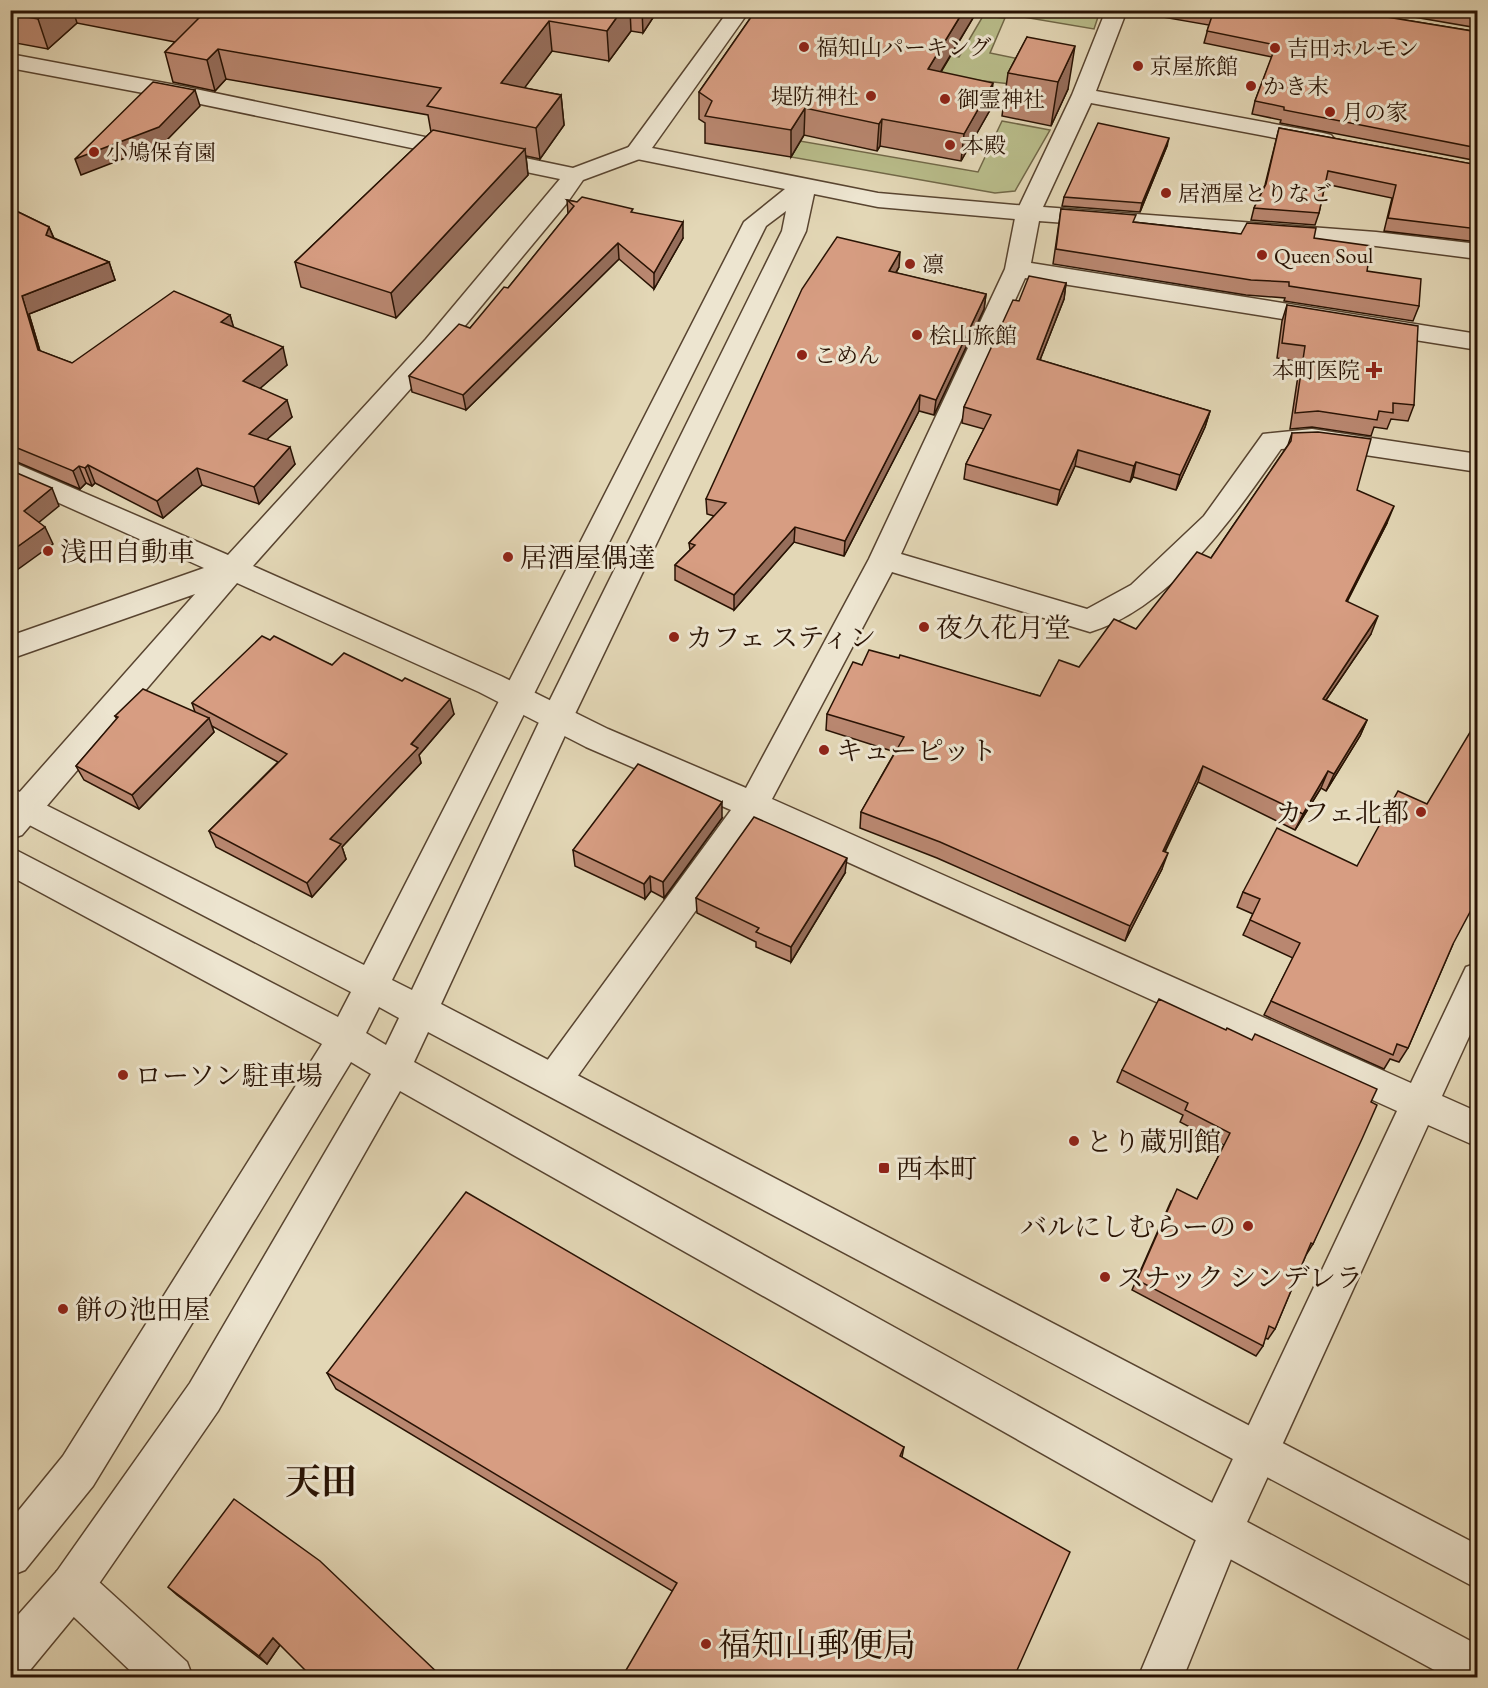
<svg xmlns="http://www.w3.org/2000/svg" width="1488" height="1688" viewBox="0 0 1488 1688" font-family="'EB Garamond','Noto Serif JP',serif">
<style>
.green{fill:#b9bd8b;stroke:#716848;stroke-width:1.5}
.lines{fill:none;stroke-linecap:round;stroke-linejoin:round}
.minor-casing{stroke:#584430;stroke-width:3}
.tertiary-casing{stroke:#584430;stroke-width:3}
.minor{fill:#ede5d0;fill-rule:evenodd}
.tertiary{fill:#ede5d0;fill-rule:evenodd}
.wall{fill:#b98770;stroke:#291304;stroke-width:1.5}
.shaded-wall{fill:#966e5b;stroke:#291304;stroke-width:1.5}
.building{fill:#d79d82;stroke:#291304;stroke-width:1.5}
.poi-dot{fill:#8f2418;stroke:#ede5d0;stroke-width:2}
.labels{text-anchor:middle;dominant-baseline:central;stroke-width:6;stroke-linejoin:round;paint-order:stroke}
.far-poi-label{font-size:22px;fill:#291304;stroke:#ede5d0;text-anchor:start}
.poi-label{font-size:27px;fill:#291304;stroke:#ede5d0;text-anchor:start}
.near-poi-label{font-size:33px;fill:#291304;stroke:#ede5d0;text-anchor:start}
.near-quarter-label{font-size:36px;font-weight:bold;fill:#291304;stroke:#ede5d0}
</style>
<rect width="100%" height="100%" fill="#e3d7b6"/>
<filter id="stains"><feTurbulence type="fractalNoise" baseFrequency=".00333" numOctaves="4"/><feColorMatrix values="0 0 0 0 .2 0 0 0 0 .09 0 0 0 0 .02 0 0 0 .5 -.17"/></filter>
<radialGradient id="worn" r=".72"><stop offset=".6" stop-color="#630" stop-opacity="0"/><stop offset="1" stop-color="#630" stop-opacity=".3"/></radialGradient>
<!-- green -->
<g class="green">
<path d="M988 11H1100L1094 29Z"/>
<path d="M983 16 1005 18 990 53 1053 66 1011 84 939 76 893 44 959 57Z"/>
<path d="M1002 121 1050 130 1015 191 995 193 791 157 800 141 978 172Z"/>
</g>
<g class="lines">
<defs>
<g id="minor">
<path d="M1106 10H1127L1096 91 1323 133 1331 135 1335 140 1331 145 1323 147 1091 103 1043 207 1376 232 1478 244V259L1376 246 1039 221 1031 263 1478 334V350L1025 278 901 554 1087 609 1131 585 1204 516 1263 434 1312 429 1478 454V472L1312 447 1281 449C1234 516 1172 607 1090 632L892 572 772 799 1411 1083 1466 967 1478 963V1017L1442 1096 1478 1112V1147L1428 1125 1237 1544 1183 1678H1138L1206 1516 1397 1111 759 822 567 1091 554 1096 541 1091 536 1080 541 1069 731 810 586 747 479 692 237 583 22 835 10 839V803L195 594 10 659V636L204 568 10 481V461L228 555 426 339 560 179 186 101 10 68V54L186 87 573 168 629 147H645L649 152 645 157 583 180 567 203 444 351 253 566 501 676 608 729 746 788 869 559 1005 269 1016 213 1072 95Z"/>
<path d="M72 1564 87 1571 187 1662 193 1678H138L57 1601 50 1586 57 1571Z"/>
</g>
<path id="tertiary" d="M729 10H750L652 148 878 193 1028 206 1037 208 1040 213 1037 218 1028 220 878 207 814 194 806 231 573 718 441 1004 1478 1545V1589L428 1032 414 1062 1236 1516 1478 1645V1678H1449L1206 1546 400 1091 218 1411 87 1601 26 1675 10 1678V1624L57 1571 190 1383 371 1074 351 1062 93 1486 25 1570 10 1576V1521L63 1456 322 1044 10 876V847L338 1017 351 992 10 815V787L364 965 744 222 785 189 637 159 629 157 625 152ZM786 211 782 231 541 718 412 990 392 980 766 226ZM379 1007 399 1018 386 1045 366 1033Z"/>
</defs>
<!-- minor casing -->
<use href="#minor" class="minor-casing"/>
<!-- tertiary casing -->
<use href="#tertiary" class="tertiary-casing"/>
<!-- minor -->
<use href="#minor" class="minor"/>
<!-- tertiary -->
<use href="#tertiary" class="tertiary"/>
</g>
<!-- wall -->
<g class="wall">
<path d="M10 10H658L643 33 631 31 609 61 552 51 524 88 561 95 564 125 540 159 526 156 528 175 396 318 301 287 295 262 431 132 428 115 226 79 215 91 173 82 165 52 175 42 77 23 48 49 10 42Z"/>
<path d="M756 10H974L973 18 941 72 990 110 961 161 880 146 877 151 804 135 791 157 705 143V123L699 119V92Z"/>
<path d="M1146 10H1344L1478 32V161L1280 123 1281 120 1252 114 1255 101 1272 57 1204 43 1209 25 1145 14Z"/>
<path d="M1373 10H1478V28Z"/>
<path d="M1027 37 1068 89 1051 126 1002 116 1008 73Z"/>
<path d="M1279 128 1478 165V242L1384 231 1392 198 1325 184 1319 213 1315 225 1251 220 1254 208 1265 185Z"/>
<path d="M1167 146 1140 212 1062 206 1064 197Z"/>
<path d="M567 200 633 213 683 238 654 289 619 259 466 410 412 392 409 376 470 328 508 288 568 214Z"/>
<path d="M10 208 49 227 54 238 109 262 115 280 29 314 40 351 72 363 230 315 233 327 287 365 260 388 292 417 267 439 295 464 259 504 202 485 163 518 95 483 92 486 86 483 80 489 10 459Z"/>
<path d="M1061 209 1134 222 1241 234 1314 238 1367 271 1419 306 1413 321 1284 301 1285 298 1246 295 1053 264Z"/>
<path d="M899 267 896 273 986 294 984 309 934 415 919 411 844 556 794 542 734 610 675 580V565L690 550 689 543 714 516 707 514 706 499Z"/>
<path d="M1066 283 1064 299 1040 360 1210 411 1205 427 1176 490 1133 477 1130 482 1075 466 1057 505 964 479 966 464 984 429 962 423 964 407 1019 301Z"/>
<path d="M1287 305 1414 405 1408 421 1391 419 1387 429 1374 427 1371 436 1312 427 1290 429 1300 362 1277 358 1282 321Z"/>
<path d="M1292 433 1357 490 1387 523 1347 601 1371 634 1326 700 1367 720 1360 736 1326 791 1321 788 1295 830 1198 782 1165 852 1162 869 1125 941 937 858 860 828 861 812 895 752 826 730 827 714 862 665 899 658 1040 696 1079 667 1136 629 1211 558 1288 445Z"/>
<path d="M270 640 454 714 419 755 421 763 342 847 346 859 312 897 216 847 209 831 278 762 212 726 214 732 139 809 84 780 76 766 117 719 115 716 195 712 192 703Z"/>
<path d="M1478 694V711L1471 707Z"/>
<path d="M722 818 664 898 651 891 645 899 575 866 573 850Z"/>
<path d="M845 873 791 962 756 947V942L697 913 696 898Z"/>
<path d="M1243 892 1453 944 1408 1048 1399 1062 1390 1059 1384 1069 1264 1015 1293 958 1243 935 1253 914 1237 907Z"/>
<path d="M1122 1070 1371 1102 1313 1244 1306 1255 1275 1329 1268 1339 1265 1338 1263 1346 1256 1356 1132 1290 1171 1201 1197 1199 1224 1145 1180 1122 1183 1115 1117 1082Z"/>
<path d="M1478 1077V1092L1473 1090Z"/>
<path d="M327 1373 904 1447 902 1457 672 1591 336 1389Z"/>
<path d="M168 1587 280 1645 267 1664 177 1595Z"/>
</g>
<!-- shaded-wall -->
<g class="shaded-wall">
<path d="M47 10H73L77 23 48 49 38 19Z"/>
<path d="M622 10H630L631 31 609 61 607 31Z"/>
<path d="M642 10H658L643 33Z"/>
<path d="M964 10H974L973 18 926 96 928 69Z"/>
<path d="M549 21 552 51 505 114 501 83Z"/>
<path d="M1075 46 1068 89 1051 126 1058 82Z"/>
<path d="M218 49 226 79 215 91 207 60Z"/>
<path d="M993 83 990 110 961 161 964 134Z"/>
<path d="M195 90 200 106 164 143 81 175 75 159Z"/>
<path d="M561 95 564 125 540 159 536 128Z"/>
<path d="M805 108 804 135 791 157V130Z"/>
<path d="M882 119 880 146 877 151 879 124Z"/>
<path d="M1169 138 1167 146 1140 212 1142 203Z"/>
<path d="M525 149 528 175 396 318 391 293Z"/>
<path d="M683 222V238L654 289V273Z"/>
<path d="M49 227 56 244 46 235Z"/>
<path d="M618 243 619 259 466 410 463 395Z"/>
<path d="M900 252 899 267 888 286 889 271Z"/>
<path d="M109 262 115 280 29 314 45 368 38 350 22 296Z"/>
<path d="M1066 283 1064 299 1034 375 1037 359Z"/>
<path d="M986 294 984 309 934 415 936 400Z"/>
<path d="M230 315 235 332 221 322Z"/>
<path d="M283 347 287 365 248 399 243 381Z"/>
<path d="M920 395 919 411 844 556 845 541Z"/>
<path d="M287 400 292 417 254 451 249 434Z"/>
<path d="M1210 411 1205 427 1176 490 1180 475Z"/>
<path d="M290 447 295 464 259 504 254 487Z"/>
<path d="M1078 450 1075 466 1057 505 1060 490Z"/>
<path d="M1136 462 1133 477 1130 482 1134 466Z"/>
<path d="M88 465 95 483 92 486 85 468Z"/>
<path d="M79 466 86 483 80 489 73 471Z"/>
<path d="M197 468 202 485 163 518 157 501Z"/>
<path d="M52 488 59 506 32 528 24 511Z"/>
<path d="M1394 506 1387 523 1339 618 1346 601Z"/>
<path d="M45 527 53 544 10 575V552Z"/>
<path d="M795 527 794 542 734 610V595Z"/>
<path d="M1378 616 1371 634 1315 716 1323 699Z"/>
<path d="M450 699 454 714 419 755 421 763 342 847 346 859 312 897 307 883 330 839Z"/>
<path d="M209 718 214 732 139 809 132 795Z"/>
<path d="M1367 720 1360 736 1326 791 1334 774Z"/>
<path d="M1203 766 1198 782 1157 867 1163 851Z"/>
<path d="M1328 771 1321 788 1295 830 1303 814Z"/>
<path d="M722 802V818L664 898 663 882Z"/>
<path d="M1168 853 1162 869 1125 941 1130 926Z"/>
<path d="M847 858 845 873 791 962V947Z"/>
<path d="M650 876 651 891 645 899 644 884Z"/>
<path d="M273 1638 280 1645 267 1664 259 1656Z"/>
</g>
<!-- building -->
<g class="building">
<path d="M10 10H47L38 19 10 14Z"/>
<path d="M161 10H622L607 31 549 21 501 83 561 95 536 128 427 106 441 88 218 49 207 60 165 52 199 18Z"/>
<path d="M756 10H964L928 69 993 83 964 134 882 119 879 124 805 108 791 130 705 116 712 101 699 92Z"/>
<path d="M1197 10H1344L1478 32V148L1284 110V107L1255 101 1276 45 1207 31 1213 13Z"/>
<path d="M1453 10H1478V15Z"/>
<path d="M1027 37 1075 46 1058 82 1008 73Z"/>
<path d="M153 82 195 90 159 127 75 159Z"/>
<path d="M1098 123 1169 138 1142 203 1064 197Z"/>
<path d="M1279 128 1478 165V229L1388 218 1396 185 1328 171 1319 213 1254 208 1266 184Z"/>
<path d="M433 130 525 149 391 293 295 262Z"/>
<path d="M582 197 633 209 631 212 683 222 654 273 618 243 463 395 409 376 459 324 470 328 504 287 508 288 574 206 567 200 577 202Z"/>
<path d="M10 208 49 227 46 235 109 262 22 296 38 350 72 363 174 291 230 315 221 322 283 347 243 381 287 400 249 434 290 447 254 487 197 468 157 501 88 465 85 468 79 466 73 471 10 445Z"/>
<path d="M1061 209 1136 215 1133 222 1241 234 1247 223 1316 228 1314 238 1371 246 1367 271 1421 279 1419 306 1289 286V282L1251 280 1056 249Z"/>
<path d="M837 237 900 252 889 271 986 294 936 400 920 395 845 541 795 527 734 595 675 565 695 545 689 543 726 503 706 499 802 289Z"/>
<path d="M1029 276 1066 283 1037 359 1210 411 1180 475 1136 462 1134 466 1078 450 1060 490 966 464 991 415 964 407 1013 300 1019 301Z"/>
<path d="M1287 305 1418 326 1414 405 1393 403V413L1379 411 1377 420 1318 411 1295 413 1305 346 1282 343Z"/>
<path d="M1318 432 1371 439 1357 490 1394 506 1346 601 1378 616 1323 699 1367 720 1334 774 1328 771 1303 814 1203 766 1163 851 1168 853 1130 926 940 842 861 812 904 737 827 714 853 662 862 665 869 650 899 658 900 655 1040 696 1059 660 1079 667 1114 619 1136 629 1197 552 1211 558 1291 441 1292 433Z"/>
<path d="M10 470 52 488 24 511 45 527 10 552Z"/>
<path d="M262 636 270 640 274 636 332 665 344 653 402 681 405 678 450 699 411 744 418 748 330 839 341 844 307 883 209 831 287 754 192 703Z"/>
<path d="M143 689 209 718 132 795 76 766 118 717 115 716Z"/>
<path d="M1478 719V897L1453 944 1408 1048 1397 1044 1393 1055 1271 1001 1300 943 1250 920 1260 899 1243 892 1277 828 1357 866 1398 791 1427 804Z"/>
<path d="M638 764 722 802 663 882 650 876 644 884 573 850Z"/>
<path d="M754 817 847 858 791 947 756 932 759 928 696 898Z"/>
<path d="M1159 999 1226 1030 1227 1028 1252 1040 1255 1034 1377 1089 1371 1102 1377 1105 1362 1139 1313 1244 1311 1243 1275 1329 1269 1326 1263 1346 1137 1280 1177 1189 1197 1199 1230 1133 1185 1110 1188 1103 1122 1070Z"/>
<path d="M466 1192 904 1447 900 1456 1070 1552 1014 1677H622L677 1583 327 1373Z"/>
<path d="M234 1499 320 1561 442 1677H312L273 1638 259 1656 168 1587Z"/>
<path d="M83 1672 89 1677H78Z"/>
</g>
<!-- markers -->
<g class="poi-dot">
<circle cx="804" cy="47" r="6"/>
<circle cx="1275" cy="48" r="6"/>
<circle cx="1138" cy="66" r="6"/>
<circle cx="1251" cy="86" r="6"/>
<circle cx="871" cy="96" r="6"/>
<circle cx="945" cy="99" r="6"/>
<circle cx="1330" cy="112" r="6"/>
<circle cx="950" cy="145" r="6"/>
<circle cx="94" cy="152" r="6"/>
<circle cx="1166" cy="193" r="6"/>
<circle cx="1262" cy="255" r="6"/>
<circle cx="910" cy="264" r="6"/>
<circle cx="917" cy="335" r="6"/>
<circle cx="802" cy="355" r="6"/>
<path d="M1371 361h6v6h6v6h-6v6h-6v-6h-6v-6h6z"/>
<circle cx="48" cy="551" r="6"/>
<circle cx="508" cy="557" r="6"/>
<circle cx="924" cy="627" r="6"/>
<circle cx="674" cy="637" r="6"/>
<circle cx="824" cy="750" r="6"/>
<circle cx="1421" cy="812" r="6"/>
<circle cx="123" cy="1075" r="6"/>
<circle cx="1074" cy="1141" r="6"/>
<rect x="878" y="1162" width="12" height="12" rx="3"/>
<circle cx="1248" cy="1226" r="6"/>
<circle cx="1105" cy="1277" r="6"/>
<circle cx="63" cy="1309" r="6"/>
<circle cx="706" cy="1644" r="6"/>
</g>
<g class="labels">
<!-- far-poi labels -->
<g class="far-poi-label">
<text x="816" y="47">福知山パーキング</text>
<text x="1287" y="48">吉田ホルモン</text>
<text x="1150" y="66">京屋旅館</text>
<text x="1263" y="86">かき末</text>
<text x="859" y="96" text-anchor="end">堤防神社</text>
<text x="957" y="99">御霊神社</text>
<text x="1342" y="112">月の家</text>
<text x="962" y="145">本殿</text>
<text x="106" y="152">小鳩保育園</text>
<text x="1178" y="193">居酒屋とりなご</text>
<text x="1274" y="255">Queen Soul</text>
<text x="922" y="264">凛</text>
<text x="929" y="335">桧山旅館</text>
<text x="814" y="355">こめん</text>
<text x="1360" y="370" text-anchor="end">本町医院</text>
</g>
<!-- poi labels -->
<g class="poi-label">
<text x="60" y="551">浅田自動車</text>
<text x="520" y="557">居酒屋偶達</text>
<text x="936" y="627">夜久花月堂</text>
<text x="686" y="637">カフェ スティン</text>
<text x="836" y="750">キューピット</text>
<text x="1409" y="812" text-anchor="end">カフェ北都</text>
<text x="135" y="1075">ローソン駐車場</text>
<text x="1086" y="1141">とり蔵別館</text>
<text x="896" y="1168">西本町</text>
<text x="1236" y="1226" text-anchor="end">バルにしむらーの</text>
<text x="1117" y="1277">スナック シンデレラ</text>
<text x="75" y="1309">餅の池田屋</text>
</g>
<!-- near-poi labels -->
<g class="near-poi-label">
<text x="718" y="1644">福知山郵便局</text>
</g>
<!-- near-quarter labels -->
<g class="near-quarter-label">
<text x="321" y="1481">天田</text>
</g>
</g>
<!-- margin -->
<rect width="1488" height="1688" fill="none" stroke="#e3d7b6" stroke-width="36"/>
<rect x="12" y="12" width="1464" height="1664" fill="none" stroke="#291304" stroke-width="3"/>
<rect x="18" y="18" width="1452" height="1652" fill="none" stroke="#291304" stroke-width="1.5"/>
<rect width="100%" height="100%" filter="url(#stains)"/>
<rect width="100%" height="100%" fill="url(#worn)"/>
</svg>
